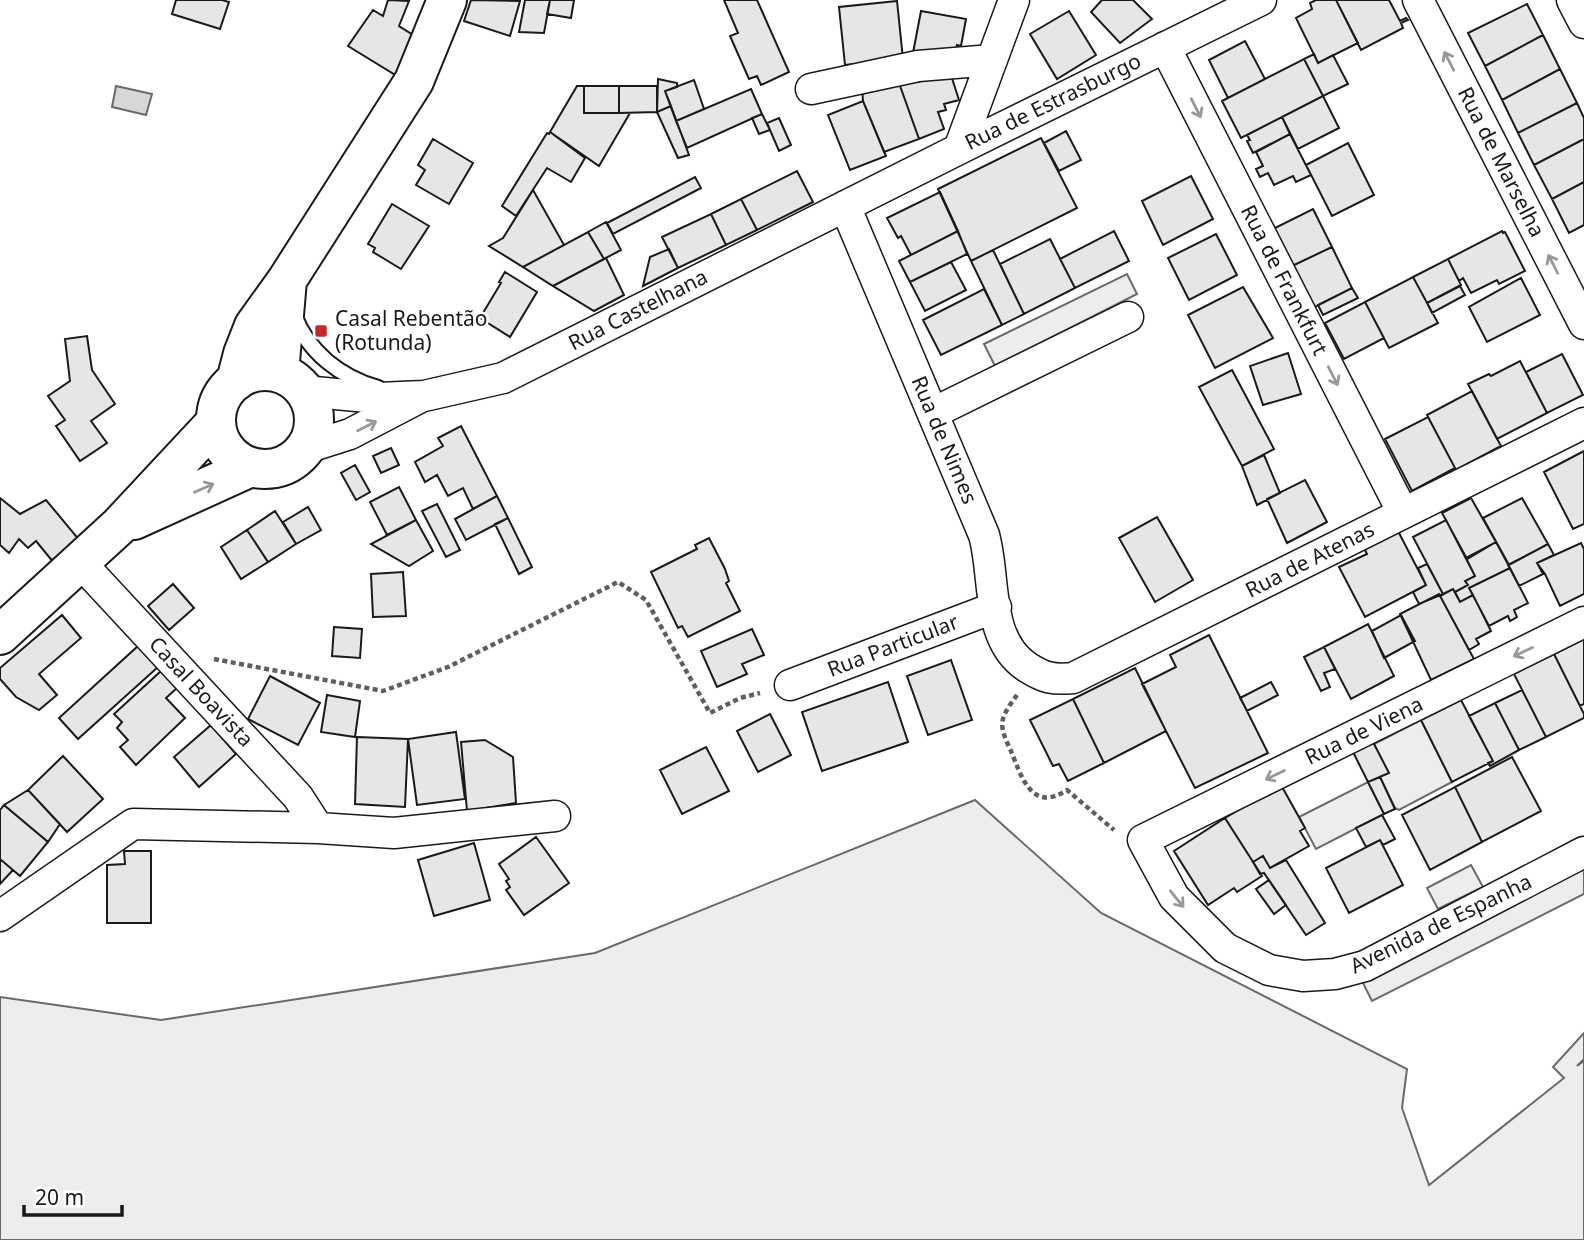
<svg xmlns="http://www.w3.org/2000/svg" width="1584" height="1240" viewBox="0 0 1584 1240" font-family="'Noto Sans',sans-serif">
<rect width="100%" height="100%" fill="#fff"/>
<!-- built -->
<path fill="#ededed" stroke="#6a6a6a" stroke-width="2" d="M1127,274L1137,294L995,366L984,344Z
M1421,720L1452,782L1399,810L1395,808L1380,777L1374,744Z
M1368,782L1384,814L1316,849L1299,817Z
M975,800L1101,913L1407,1069L1402,1108L1429,1185L1564,1078L1553,1067L1584,1033V1059L1577,1066L1584,1061V1240H0V997L161,1020L595,953Z
M1471,865L1483,887L1438,909L1427,888Z
M1584,869V894L1372,1001L1362,981Z"/>
<!-- water -->
<path fill="#d7d7d7" stroke="#6a6a6a" stroke-width="2" d="M116,86L152,94L146,115L112,107Z"/>
<!-- building -->
<path fill="#e6e6e6" stroke="#1a1a1a" stroke-width="2" d="M176,0H222L229,2L220,29L172,14Z
M388,0L409,1L399,26L413,35L397,76L348,46L373,10L383,16Z
M471,0L520,1L510,36L464,21Z
M525,0H550L544,33L519,32Z
M550,0H574L571,18L547,14Z
M724,0H757L789,72L761,85L757,76L749,79L730,36L738,33Z
M1102,0H1133L1152,19L1120,43L1091,12Z
M1316,0H1336L1358,43L1318,63L1296,18L1312,9L1310,3Z
M1336,0H1389L1400,21L1406,18L1408,20L1401,23L1403,28L1361,50Z
M897,1L903,59L845,65L839,7Z
M1527,4L1543,35L1485,66L1468,33Z
M921,11L966,19L961,46L957,45L954,61L913,53Z
M1069,11L1096,55L1057,79L1030,34Z
M1543,35L1560,69L1502,100L1485,66Z
M1245,41L1265,79L1228,98L1209,60Z
M1314,54L1318,63L1333,55L1348,84L1323,96L1304,59Z
M1304,59L1323,96L1241,138L1222,101Z
M1560,69L1577,103L1518,133L1502,100Z
M950,72L959,100L944,104L946,110L938,112L944,129L919,139L899,83L916,78L918,82Z
M658,79L677,83V87L665,91L671,106L657,112Z
M694,80L704,109L676,121L665,91Z
M899,83L919,139L884,152L863,101L862,87Z
M577,86H584V113H630L599,166L550,132Z
M584,86H619V113H584Z
M619,86H657V112L619,113Z
M751,89L762,114L687,148L676,121Z
M1323,96L1339,128L1298,149L1282,117Z
M863,101L886,156L850,170L828,115Z
M1577,103L1584,118V139L1534,165L1518,133Z
M671,106L689,155L678,158L657,112Z
M762,114L770,130L759,134L752,118Z
M1282,117L1290,134L1253,153L1247,141L1250,140L1247,135Z
M779,118L791,145L779,151L767,123Z
M1066,131L1081,160L1059,171L1044,143Z
M550,132L585,158L571,182L547,168L516,216L502,206L547,133L549,134Z
M1290,134L1311,175L1296,182L1293,176L1274,185L1268,173L1260,177L1256,169L1263,166L1256,152Z
M1041,138L1077,208L971,261L938,189Z
M433,139L473,163L449,204L416,185L425,170L418,165Z
M1584,139V182L1552,199L1534,165Z
M1348,143L1374,195L1332,216L1306,165Z
M797,171L813,202L757,230L741,199Z
M1191,176L1213,219L1163,245L1142,201Z
M695,177L701,188L613,234L607,223Z
M1584,182V225L1569,233L1552,199Z
M533,190L564,245L523,267L489,246L503,238Z
M940,192L958,231L911,255L901,236L898,238L887,218Z
M741,199L757,230L726,245L711,214Z
M392,204L429,226L401,269L373,252L375,248L368,244Z
M1313,209L1332,247L1292,266L1273,229Z
M711,214L726,245L678,268L662,237Z
M606,222L621,250L604,259L588,232Z
M958,231L967,254L910,282L899,261Z
M1114,231L1129,261L1075,288L1060,259Z
M1502,231L1503,233L1505,232L1525,271L1499,284L1497,280L1471,293L1463,278L1459,281L1448,259Z
M588,232L604,259L553,286L523,267Z
M1216,234L1237,275L1189,300L1168,258Z
M1050,239L1075,288L1024,314L1000,264Z
M1332,247L1352,288L1313,308L1292,266Z
M669,249L678,268L643,286L650,257Z
M993,250L1024,314L1002,325L971,261Z
M606,258L624,295L594,311L553,286Z
M1448,259L1461,285L1427,303L1413,277Z
M951,262L966,290L925,311L910,282Z
M505,272L537,292L510,337L480,318L501,283L499,282Z
M1413,277L1438,323L1389,348L1365,302Z
M1521,278L1540,315L1487,342L1469,307Z
M1460,286L1465,295L1432,313L1427,303Z
M1243,287L1273,338L1215,368L1188,315Z
M1352,288L1358,298L1323,315L1318,305Z
M984,289L1002,325L941,355L923,320Z
M1365,302L1384,338L1344,359L1325,323Z
M87,336L92,370L115,404L91,421L107,443L80,461L56,426L65,420L48,396L70,381L65,339Z
M1288,353L1301,394L1263,405L1250,366Z
M1562,354L1583,395L1547,413L1526,372Z
M1520,361L1547,413L1497,439L1468,384L1489,374L1491,376Z
M1232,370L1274,449L1242,466L1199,387Z
M1472,391L1501,446L1456,470L1427,415Z
M1428,417L1455,468L1412,491L1385,439Z
M461,426L497,496L473,509L463,488L448,496L437,475L425,482L415,462L443,446L438,438Z
M391,448L399,465L381,473L373,456Z
M1584,451V524L1573,529L1544,472Z
M1264,455L1280,493L1257,505L1242,466Z
M355,465L370,492L356,500L341,473Z
M1305,480L1327,522L1287,543L1267,499Z
M399,487L416,520L387,535L370,502Z
M497,496L508,518L466,540L455,519Z
M0,498L20,514L46,500L81,542L54,563L36,541L28,548L19,539L9,553L0,545Z
M1471,498L1496,542L1467,559L1442,513Z
M1522,498L1548,544L1509,565L1483,518Z
M437,504L460,550L446,557L422,511Z
M308,507L321,530L296,544L283,522Z
M275,511L296,544L268,562L247,530Z
M1157,517L1193,580L1155,602L1119,538Z
M508,518L532,567L519,574L495,524Z
M416,520L433,551L409,566L371,544Z
M1446,520L1475,576L1465,581L1468,585L1455,592L1453,589L1443,594L1413,537Z
M247,530L268,562L241,579L221,547Z
M1398,531L1426,585L1365,617L1339,567L1367,554L1364,548Z
M709,538L725,569L729,581L726,583L740,611L688,637L682,626L678,628L651,572L697,549L695,545Z
M1496,542L1510,568L1469,588L1473,595L1460,602L1455,592L1468,585L1465,581L1475,576L1466,558Z
M1581,543L1584,549V594L1560,606L1545,574L1537,563Z
M1548,544L1554,555L1537,563L1543,574L1519,586L1508,565Z
M1427,564L1443,594L1419,604L1413,592L1426,585L1418,568Z
M1510,568L1528,603L1514,610L1517,617L1510,621L1508,616L1489,626L1469,588Z
M403,572L406,616L373,617L371,574Z
M173,584L194,608L169,630L148,606Z
M1453,589L1460,602L1473,595L1491,631L1476,639L1479,644L1469,650L1440,596Z
M1439,594L1474,659L1431,680L1400,614Z
M62,615L81,638L39,674L57,695L39,710L16,697L0,679V668Z
M1401,615L1415,641L1384,658L1372,631Z
M1368,624L1394,676L1351,699L1324,647Z
M334,627L362,629L360,658L332,656Z
M752,629L764,655L742,664L747,674L717,687L701,651Z
M1209,635L1268,753L1195,788L1142,684L1176,667L1170,655Z
M1584,639V704L1580,706L1554,654Z
M138,646L158,667L78,739L59,718Z
M1324,647L1335,669L1324,673L1330,687L1321,691L1304,657Z
M1554,654L1584,714V718L1546,737L1514,674Z
M951,660L972,720L928,735L907,676Z
M1135,668L1166,731L1104,763L1073,699Z
M161,671L177,688L166,698L185,718L136,765L120,747L128,740L117,728L122,722L114,714Z
M270,676L320,703L298,745L248,719Z
M888,682L908,742L822,771L802,712Z
M1271,682L1278,695L1247,711L1240,698Z
M1522,690L1546,737L1519,750L1495,703Z
M327,695L360,701L355,737L321,732Z
M1073,699L1104,763L1068,781L1059,764L1053,766L1030,720Z
M1461,700L1493,761L1452,782L1421,720Z
M1495,703L1519,750L1490,766L1488,763L1493,761L1469,716Z
M770,714L791,755L758,772L737,731Z
M211,725L236,754L199,787L174,757Z
M456,732L465,799L417,805L408,739Z
M357,737L408,739L405,807L355,804Z
M485,740L513,757L516,803L467,811L461,742Z
M1373,742L1389,773L1368,782L1353,752Z
M706,747L729,791L682,814L660,770Z
M63,756L103,799L67,832L28,790Z
M1512,757L1541,811L1482,842L1455,787Z
M1380,777L1395,809L1384,814L1368,782Z
M1281,785L1305,828L1300,831L1309,846L1270,868L1263,856L1253,862L1225,818Z
M1455,787L1482,842L1430,870L1402,815Z
M28,790L60,824L48,842L4,805Z
M4,805L48,842L20,876L0,859V810Z
M1382,815L1395,839L1383,845L1380,840L1366,847L1356,828Z
M1225,818L1262,876L1237,892L1234,888L1208,905L1174,851Z
M536,837L569,883L524,915L506,890L510,887L506,881L509,879L499,864Z
M1380,840L1403,885L1349,913L1326,868Z
M474,843L490,900L434,916L418,860Z
M124,851H151V923H107V865L125,864Z
M1263,856L1270,868L1286,860L1325,923L1306,935L1264,873L1260,874L1253,862Z
M0,859L13,870L0,884Z
M1269,880L1286,905L1274,914L1256,889Z"/>
<g fill="none" stroke-linecap="round" stroke-linejoin="round">
<defs>
<path id="lane" d="M294,315C308,352 340,377 378,388"/>
<path id="street" d="M1418,0L1584,324
M1572,0L1584,23
M1165,47L1403,513
M811,89L918,66L992,60
M959,149L1014,0
M845,206L984,535C996,577 985,639 1027,667C1044,678 1053,680 1073,678L1584,423
M304,391L378,398L424,396L503,378L959,149L1261,0
M933,413L1128,317
M306,448L350,434L417,399
M79,561L298,797L318,828
M1584,622L1143,840L1174,897L1225,948L1269,970L1303,976L1335,974L1365,966L1584,852
M790,685L996,607
M0,916L133,824L318,828L394,833L555,816"/>
<path id="secondary" d="M216 420a49 49 0 1 1 98 0a49 49 0 1 1-98 0Z
M279,373L287,280
M236,381L243,354L254,326L287,280L414,81L447,0
M134,520L251,467
M0,635L119,526L216,422"/>
</defs>
<!-- lane casing -->
<use href="#lane" stroke="#1a1a1a" stroke-width="18"/>
<!-- street casing -->
<use href="#street" stroke="#1a1a1a" stroke-width="33"/>
<!-- secondary casing -->
<use href="#secondary" stroke="#1a1a1a" stroke-width="42"/>
<!-- path -->
<path stroke="#5f5f5f" stroke-width="4.5" stroke-dasharray="5 3.5" stroke-linecap="butt" d="M214,659L383,691L448,667L618,582L646,600L710,713L740,698L760,693
M1017,695C1012,702 1005,711 1003,719C1000,730 1007,742 1011,751C1022,778 1032,813 1067,790L1114,830"/>
<!-- lane -->
<use href="#lane" stroke="#fff" stroke-width="14"/>
<!-- street -->
<use href="#street" stroke="#fff" stroke-width="30"/>
<!-- secondary -->
<use href="#secondary" stroke="#fff" stroke-width="38"/>
</g>
<!-- one-way arrows -->
<defs><path id="oneway-shaft" d="M-6 0H5M1.5-3L5.5 0L1.5 3" fill="none" stroke-width="1.6" stroke-linecap="round" stroke-linejoin="round" transform="scale(1.75)"/></defs>
<g stroke="#989898">
<use href="#oneway-shaft" transform="translate(1449 61) rotate(-117)"/>
<use href="#oneway-shaft" transform="translate(1196 108) rotate(63)"/>
<use href="#oneway-shaft" transform="translate(1553 264) rotate(-117)"/>
<use href="#oneway-shaft" transform="translate(1333 376) rotate(63)"/>
<use href="#oneway-shaft" transform="translate(367 426) rotate(-27)"/>
<use href="#oneway-shaft" transform="translate(204 488) rotate(-24)"/>
<use href="#oneway-shaft" transform="translate(1523 652) rotate(154)"/>
<use href="#oneway-shaft" transform="translate(1275 775) rotate(154)"/>
<use href="#oneway-shaft" transform="translate(1177 899) rotate(51)"/>
</g>
<!-- markers -->
<rect fill="#c62828" stroke="#fff" stroke-width="2.5" x="314" y="324" width="14" height="14" rx="3.5"/>
<g text-anchor="middle" stroke-width="5" stroke-linejoin="round" paint-order="stroke">
<!-- street labels -->
<g font-size="21" fill="#1a1a1a" stroke="#fff">
<text transform="translate(1053 102) rotate(-26)" y="7">Rua de Estrasburgo</text>
<text transform="translate(1501 162) rotate(63)" y="7">Rua de Marselha</text>
<text transform="translate(1284 280) rotate(63)" y="7">Rua de Frankfurt</text>
<text transform="translate(638 310) rotate(-27)" y="7">Rua Castelhana</text>
<text transform="translate(944 440) rotate(67)" y="7">Rua de Nimes</text>
<text transform="translate(1310 560) rotate(-27)" y="7">Rua de Atenas</text>
<text transform="translate(893 646) rotate(-21)" y="7">Rua Particular</text>
<text transform="translate(201 692) rotate(47)" y="7">Casal Boavista</text>
<text transform="translate(1364 731) rotate(-26)" y="7">Rua de Viena</text>
<text transform="translate(1441 924) rotate(-26)" y="7">Avenida de Espanha</text>
</g>
<!-- poi labels -->
<g font-size="21" fill="#1a1a1a" stroke="#fff" text-anchor="start">
<text x="335" y="326">Casal Rebentão<tspan x="335" dy="24">(Rotunda)</tspan></text>
</g>
</g>
<!-- scale -->
<path d="M24 1205v10h98v-10" fill="none" stroke="#1a1a1a" stroke-width="3.5"/>
<text x="35" y="1205" font-size="21" fill="#1a1a1a" stroke="#ffffff" stroke-width="5" paint-order="stroke">20 m</text>
</svg>
